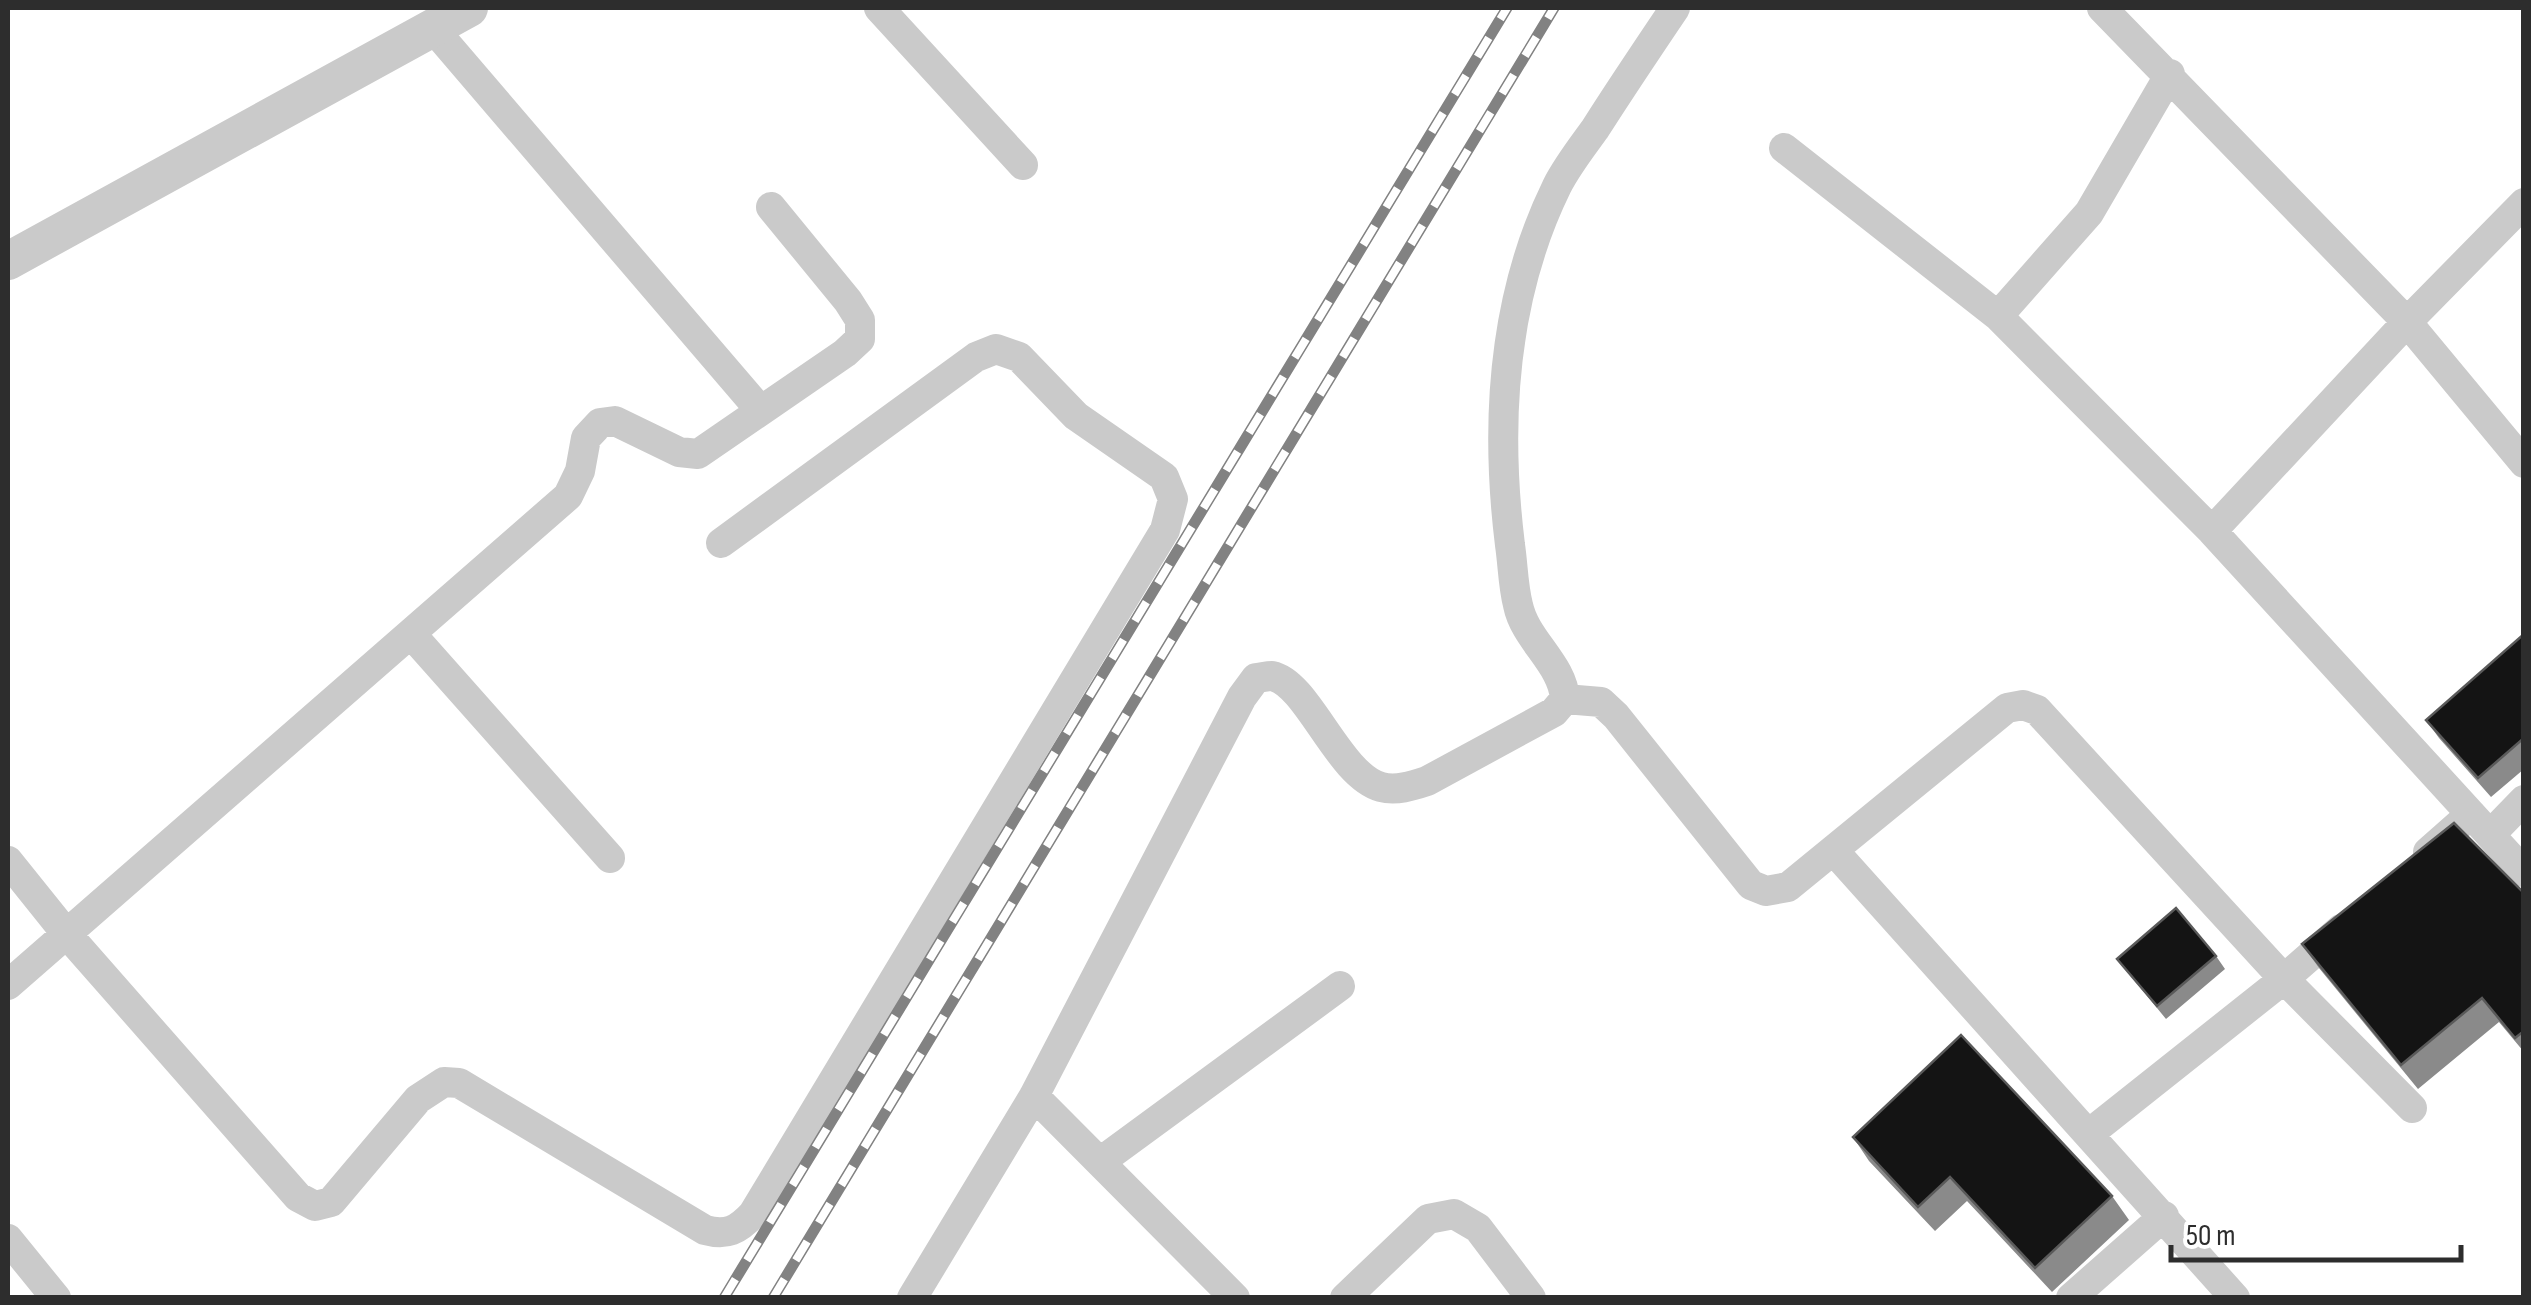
<svg xmlns="http://www.w3.org/2000/svg" width="2531" height="1305" viewBox="0 0 2531 1305" font-family="'Sofia Sans Condensed',sans-serif">
<rect width="100%" height="100%" fill="#fff"/>
<g fill="none" stroke-linecap="round" stroke-linejoin="round">
<!-- minor -->
<path stroke="#cacaca" stroke-width="30" d="M879,8L1023,165
M2102,8L2407,322L2524,203
M432,27L760,410
M2170,74L2089,213L1998,316L2212,531L2407,322L2524,463
M1784,148L1998,316
M2212,531L2524,872
M412,635L610,858
M1565,699L1601,702L1616,716L1751,885L1766,891L1788,887L2007,708L2023,705L2037,710L2284,979L2412,1108
M2490,835L2524,800
M1834,851L2235,1298
M2428,852L2471,814
M8,861L65,932L298,1197L315,1206L331,1202L418,1099L444,1082L459,1083L705,1230C727,1236 738,1230 753,1214L1165,530L1173,499L1164,477L1076,416L1019,357L996,349L976,357L721,543
M8,985L568,496L580,471L586,438L600,423L615,421L679,452L698,454L845,353L860,339V320L848,301L771,207
M1034,1096L1235,1298
M2090,1133L2284,979L2341,929
M1100,1162L1340,986
M8,1239L56,1298
M912,1298L1034,1096L1242,697L1256,678C1261,678 1266,676 1272,676C1308,683 1338,775 1381,787C1396,791 1412,786 1427,781L1554,712L1565,699C1563,664 1525,640 1518,605C1513,586 1513,565 1510,545C1495,423 1502,298 1557,186C1567,166 1582,147 1595,129C1621,88 1648,48 1675,8
M1345,1298L1428,1219L1454,1214L1478,1228L1531,1298
M2071,1298L2164,1216"/>
<!-- tertiary -->
<path stroke="#cacaca" stroke-width="38" d="M8,261L469,8"/>
<defs>
<path id="rail" d="M724,1298L1507,8
M773,1298L1554,8"/>
</defs>
<!-- rail casing -->
<use href="#rail" stroke="#828282" stroke-width="11"/>
<!-- rail -->
<use href="#rail" stroke="#fff" stroke-width="8" stroke-dasharray="22" stroke-linecap="butt"/>
</g>
<!-- wall -->
<path fill="#8a8a8a" d="M2524,634V769L2491,797L2439,738L2426,720Z
M2524,893V1052L2499,1022L2418,1089L2319,968L2302,944Z
M2216,956L2225,969L2166,1019L2117,959Z
M1853,1137L2112,1196L2129,1220L2052,1292L1967,1201L1935,1231L1869,1161Z"/>
<!-- building -->
<path fill="#141414" stroke="#5a5a5a" stroke-width="2.5" d="M2524,634V738L2478,778L2426,720Z
M2454,823L2524,893V1031L2515,1038L2482,998L2401,1065L2302,944Z
M2176,908L2216,956L2157,1006L2117,959Z
M1961,1035L2112,1196L2035,1268L1950,1177L1918,1207L1853,1137Z"/>
<!-- border -->
<rect width="2531" height="1305" fill="none" stroke="#2d2d2d" stroke-width="20"/>
<!-- scale -->
<path d="M2171 1245v15h290v-15" fill="none" stroke="#2d2d2d" stroke-width="5"/>
<text x="2186" y="1245" font-size="30" fill="#2d2d2d" stroke="#ffffff" stroke-width="8" paint-order="stroke">50 m</text>
</svg>
